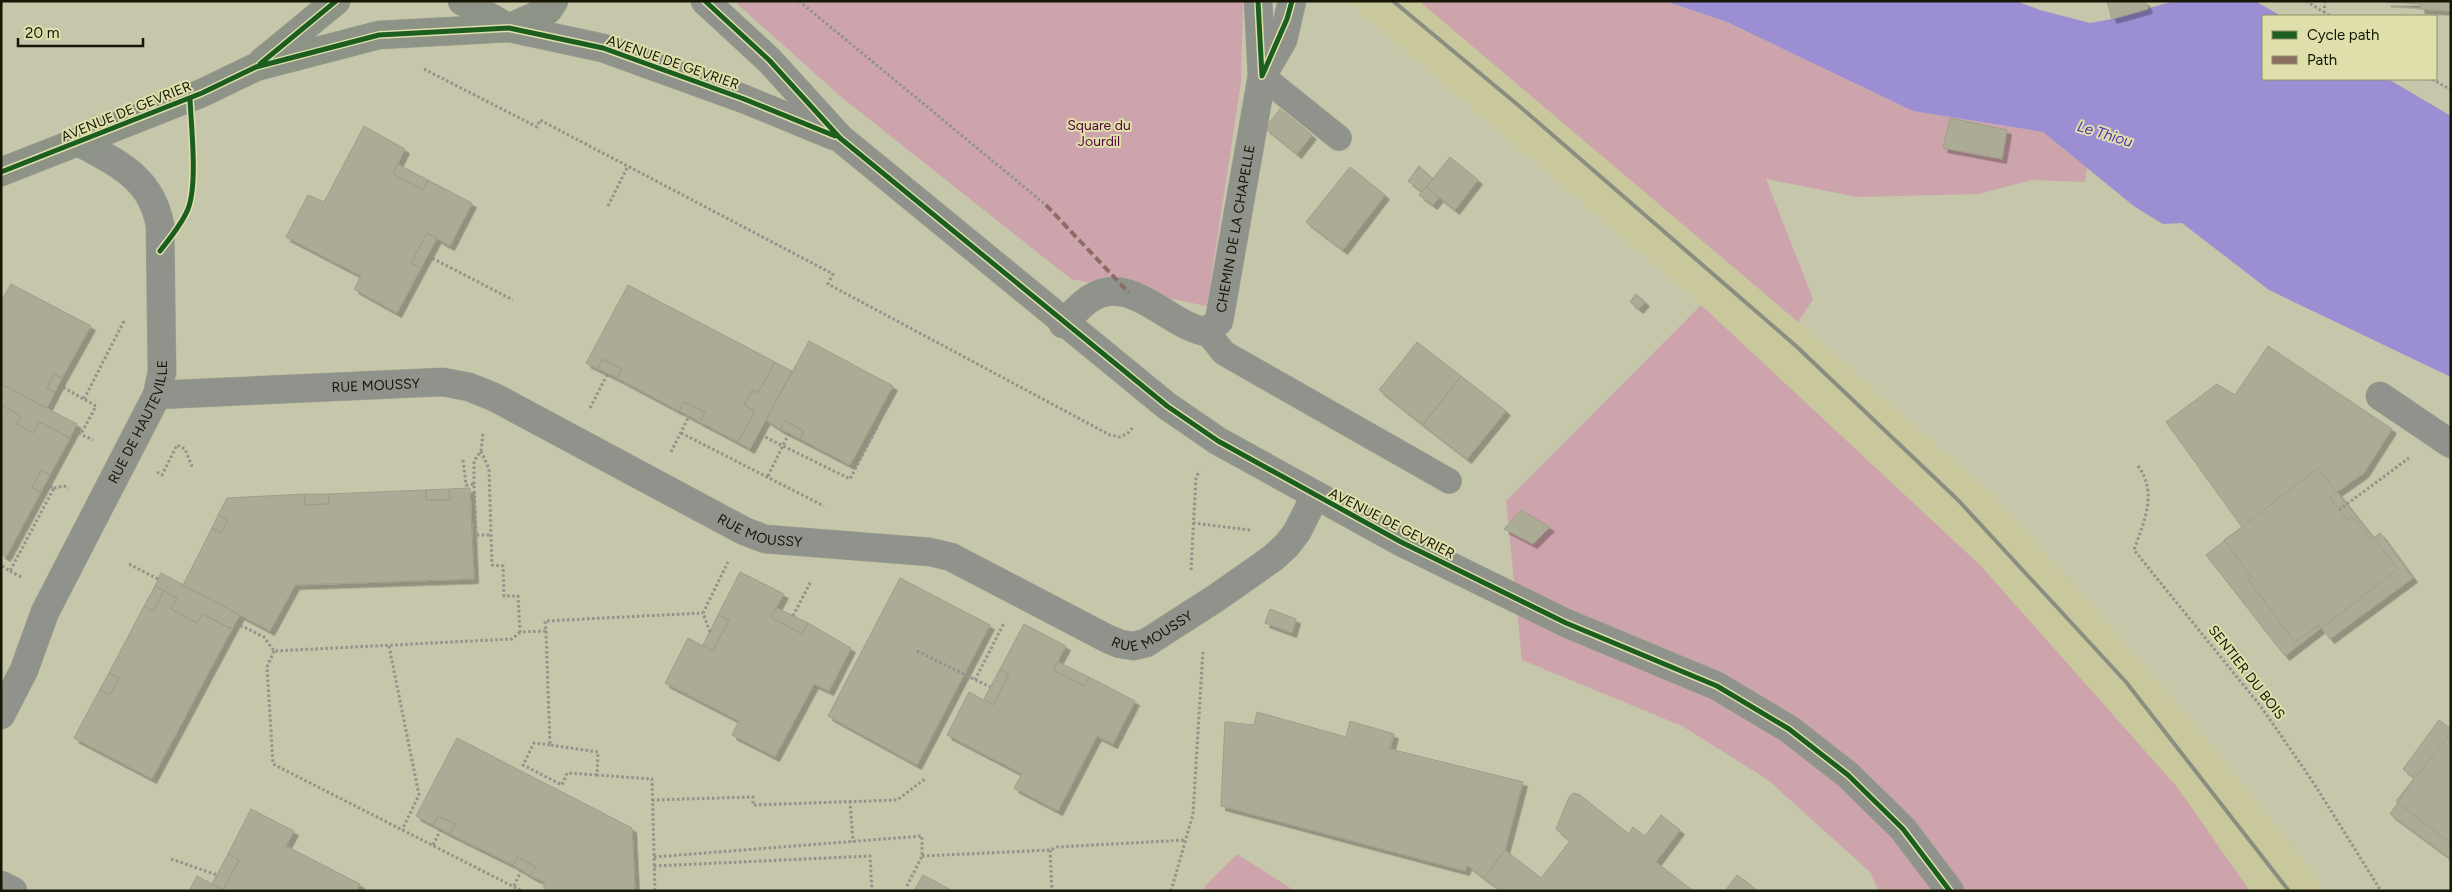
<svg xmlns="http://www.w3.org/2000/svg" width="2452" height="892" viewBox="0 0 2452 892" font-family="Figtree,sans-serif">
<defs>
<filter id="shadow"><feDropShadow dx="4.5" dy="4.5" stdDeviation="0" flood-color="#0004"/></filter>
</defs>
<rect width="100%" height="100%" fill="#c6c6ab"/>
<!-- built -->
<path fill="#c8c89c" d="M1347,1H1419L1798,322L1995,497L2101,615L2198,728L2304,860L2324,891H2250L2177,787L1979,565L1701,305Z"/>
<!-- green -->
<path fill="#cda4ac" d="M734,1H1243L1241,82L1207,306L1071,279L840,96Z
M1419,1H1665L1727,22L1913,111L2043,132L2087,168L2085,182L2032,180L1978,194L1857,197L1766,179L1813,299L1798,322Z
M1701,305L1980,565L2177,787L2250,891H1879L1870,872L1768,780L1682,726L1522,660L1506,501Z
M1237,854L1295,891H1203L1206,885Z"/>
<!-- water -->
<path fill="#9b8ed2" d="M1665,1H2015L2040,10L2090,23L2112,19L2174,1H2255L2281,16H2263V79H2388L2451,116V377L2269,290L2182,223L2163,224L2135,207L2043,132L1913,111L1727,22Z"/>
<!-- building -->
<path fill="#acac96" stroke="#9e9e89" filter="url(#shadow)" d="M2107,1H2145L2148,9L2112,19Z
M2451,1V11L2420,9L2421,4L2386,2Z
M1280,109L1312,135L1297,154L1265,128Z
M1950,118L2007,130L2002,159L1943,148Z
M364,126L405,149L393,174L423,190L428,180L472,203L450,246L427,233L411,263L421,268L397,313L354,289L361,276L286,237L308,195L324,202Z
M1450,157L1478,180L1455,210L1426,187Z
M397,164L428,180L423,190L393,174Z
M1419,166L1433,179L1422,192L1408,181Z
M1350,167L1385,195L1343,250L1306,222Z
M1426,187L1439,197L1433,205L1419,195Z
M427,233L437,238L421,268L411,263Z
M11,284L91,326L62,378L54,374L47,388L55,392L47,408L1,384V302Z
M628,285L775,362L758,393L752,390L744,405L755,411L738,442L700,422L705,412L684,402L679,411L617,378L622,369L602,359L598,369L586,363Z
M1636,294L1645,302L1639,309L1630,302Z
M809,341L893,386L850,465L800,439L804,431L785,421L780,429L766,420Z
M1417,342L1461,376L1423,425L1379,390Z
M2268,346L2392,429L2364,473L2330,497L2347,520L2352,516L2371,540L2380,533L2413,578L2330,639L2319,625L2295,642L2248,579L2251,577L2224,540L2242,527L2166,422L2217,384L2235,395Z
M602,359L622,369L617,378L598,369Z
M775,362L792,371L750,449L738,442L755,411L744,405L752,390L758,393Z
M54,374L62,378L55,392L47,388Z
M1461,376L1506,411L1467,459L1423,425Z
M1,384L77,424L70,438L39,422L33,433L17,424L21,416L1,405Z
M684,402L705,412L700,422L680,411Z
M1,405L21,416L17,424L33,433L39,422L70,438L50,475L41,470L32,488L41,492L6,557L1,554Z
M785,421L804,431L800,439L780,429Z
M2318,468L2398,569L2285,656L2206,555Z
M41,470L50,475L41,492L32,488Z
M470,488L474,579L295,585L270,631L183,585L212,528L221,533L228,520L218,515L227,498L305,494V505L329,504L328,494L426,490V500H450L449,489Z
M449,489L450,500H426V490Z
M305,494H328L329,504L305,505Z
M1521,510L1550,527L1533,544L1504,529Z
M218,515L228,520L221,533L212,528Z
M740,572L784,594L771,617L802,634L808,623L851,648L829,691L814,684L775,757L732,735L739,721L665,683L688,638L713,651L729,620L718,615Z
M161,573L240,615L232,629L202,614L197,623L171,609L177,598L155,586Z
M900,578L990,625L917,765L828,716Z
M155,586L164,591L153,611L144,606Z
M164,591L177,598L171,609L197,623L202,614L232,629L152,779L74,738L100,689L110,695L119,678L109,673L144,606L153,611Z
M777,608L808,623L802,634L771,617Z
M1270,609L1296,619L1292,633L1265,623Z
M718,615L729,620L713,651L703,645Z
M1024,624L1066,646L1053,670L1084,686L1089,677L1135,701L1113,744L1097,736L1058,811L1014,788L1022,774L947,735L969,692L993,705L1009,674L1000,669Z
M1058,662L1089,677L1084,686L1053,670Z
M1000,669L1009,674L993,705L984,699Z
M109,673L119,678L110,695L100,689Z
M1257,712L1346,737L1350,721L1394,734L1390,749L1523,782L1505,850L1484,878L1467,865L1465,871L1221,806L1225,722L1254,725Z
M2439,720L2451,729V859L2390,814L2415,778L2403,769Z
M2451,733V844L2396,801Z
M457,738L632,828L635,891H544V882L531,876L536,867L517,857L513,865L450,834L455,824L438,816L433,825L416,816Z
M1574,793L1580,795L1629,834L1633,827L1645,836L1661,815L1680,830L1656,862L1693,891H1502L1484,878L1505,850L1541,878L1570,841L1556,829L1569,797Z
M251,809L294,831L286,846L360,884L357,891H189L197,876L223,890L239,860L228,854Z
M438,816L455,824L450,834L433,825Z
M228,854L239,860L223,890L212,884Z
M517,857L536,867L531,876L513,865Z
M923,875L953,891H914Z
M1737,875L1747,882L1757,891H1725Z"/>
<g fill="none" stroke-linecap="round" stroke-linejoin="round">
<defs>
<path id="lane" d="M1262,76L1339,138
M1207,332L1224,353L1449,481"/>
<g id="street">
<path d="M705,1L769,60L840,138L1167,406L1218,441L1401,542L1566,623L1717,686L1789,729L1848,775L1903,829L1950,891"/>
<path d="M509,28L603,48L744,99L834,136"/>
<path d="M1262,76L1283,40L1292,1"/>
<path id="s1" d="M1063,324C1072,315 1081,304 1091,298C1132,273 1168,326 1207,332L1219,321L1262,76L1258,1"/>
<path id="s2" d="M157,395L443,382L469,387L494,397L744,531L765,539L930,552L951,557L1108,639L1120,644L1133,646L1146,643L1216,598L1273,558L1287,545L1297,532L1315,496"/>
<path d="M2380,396L2451,444"/>
<path id="s3" d="M1,715L24,670L45,612L157,395L162,372L160,225C151,177 118,164 79,142"/>
<path d="M1,885L13,891"/>
</g>
<path id="secondary" d="M462,1L509,28
M263,61L336,1
M1,172L202,93L256,67L379,35L509,28L548,10L554,1"/>
</defs>
<!-- lane casing -->
<use href="#lane" stroke="#a4a48f" stroke-width="26"/>
<!-- street casing -->
<use href="#street" stroke="#a4a48f" stroke-width="29"/>
<!-- secondary casing -->
<use href="#secondary" stroke="#a4a48f" stroke-width="29"/>
<!-- path -->
<path stroke="#90938a" stroke-width="3" stroke-dasharray="2.5 2.5" stroke-linecap="butt" d="M799,1L1046,205
M2306,1L2330,16
M1,6L2,1
M2324,13L2325,1
M424,69L537,127L540,120L833,274L828,284L1110,435L1120,437L1128,433L1134,426
M2432,79L2451,90
M608,206L628,166
M428,256L513,300
M59,385L96,406L81,434
M84,399L124,321
M590,408L608,373
M74,431L93,440
M681,433L824,506
M761,435L850,479L877,427
M481,451L489,469L492,565L503,566L504,596H518L520,632L546,631L545,621L703,613
M671,452L689,416
M463,460L466,485L474,484L476,535H490
M2138,466C2158,493 2144,521 2134,550L2262,708L2313,782L2381,891
M157,472L162,475L177,445L185,449L193,469
M768,476L789,433
M474,484V461L481,451L483,433
M54,488L64,486L69,488
M2339,510L2409,458
M1193,523L1250,530
M129,564L158,579
M2,566L10,571L54,488L45,484
M1191,570L1196,477L1200,471
M10,571L23,578
M793,616L811,581
M236,623L264,637L274,651L512,639L520,632
M546,631L550,745L598,752L597,775L652,779L655,891
M710,632L703,613L728,562
M389,646L419,795L402,830
M274,651L267,667L273,764L522,891
M917,651L990,687
M975,680L1004,623
M550,745L534,743L523,765L562,785L567,773L597,775
M652,800L753,797V805L897,800L925,779
M850,801L853,842
M433,845L441,829
M1050,850L1052,891
M922,856L1050,850L1057,847L1185,840
M654,857L922,836V856L906,888
M171,859L217,875
M654,866L870,856L872,891
M514,886L521,871
M1171,891L1193,814L1203,650"/>
<!-- lane -->
<use href="#lane" stroke="#8f938c" stroke-width="25"/>
<!-- street -->
<use href="#street" stroke="#8f938c" stroke-width="28"/>
<!-- secondary -->
<use href="#secondary" stroke="#8e9388" stroke-width="28"/>
<!-- rail -->
<path stroke="#8a8e80" stroke-width="4" d="M1393,1L1518,105L1796,346L1958,500L2126,682L2289,891"/>
<!-- quiet -->
<path stroke="#8d6e63" stroke-width="4" stroke-dasharray="8 4" stroke-linecap="butt" d="M1046,205L1129,293"/>
<defs>
<path id="cycleway" d="M705,1L769,60L840,138L1167,406L1218,441L1401,542L1566,623L1717,686L1789,729L1848,775L1903,829L1950,891
M1258,1L1262,76L1287,19L1292,1
M260,64L336,1
M1,172L202,93L256,67L379,35L509,28L603,48L744,99L835,136
M160,251C170,238 182,224 188,209C198,183 191,127 190,98"/>
</defs>
<!-- cycleway casing -->
<use href="#cycleway" stroke="#dedfab" stroke-width="8"/>
<!-- cycleway -->
<use href="#cycleway" stroke="#1b5e20" stroke-width="5"/>
</g>
<g text-anchor="middle" stroke-width="4" stroke-linejoin="round" paint-order="stroke">
<!-- street labels -->
<g font-size="14" fill="#161604" stroke="#dedfab">
<text transform="translate(673 62) rotate(19)" y="5">AVENUE DE GEVRIER</text>
<text transform="translate(126 111) rotate(-22)" y="5">AVENUE DE GEVRIER</text>
<text dy="5" stroke="none"><textPath href="#s1" startOffset="275">CHEMIN DE LA CHAPELLE</textPath></text>
<text dy="5" stroke="none"><textPath href="#s2" startOffset="219">RUE MOUSSY</textPath></text>
<text dy="5" stroke="none"><textPath href="#s3" startOffset="325">RUE DE HAUTEVILLE</textPath></text>
<text transform="translate(1392 523) rotate(27)" y="5">AVENUE DE GEVRIER</text>
<text dy="5" stroke="none"><textPath href="#s2" startOffset="639">RUE MOUSSY</textPath></text>
<text dy="5" stroke="none"><textPath href="#s2" startOffset="1059">RUE MOUSSY</textPath></text>
<text transform="translate(2247 672) rotate(52)" y="5">SENTIER DU BOIS</text>
</g>
<!-- park labels -->
<g font-size="14" fill="#520836" stroke="#dedfab">
<text x="1099" y="130">Square du<tspan x="1099" dy="16">Jourdil</tspan></text>
</g>
<!-- water labels -->
<g font-size="15" font-style="italic" fill="#5632b2" stroke="#dedfab">
<text transform="translate(2105 134) rotate(17)" y="5">Le Thiou</text>
</g>
</g>
<!-- border -->
<rect width="2452" height="892" fill="none" stroke="#161604" stroke-width="5"/>
<!-- legend -->
<rect x="2262" y="15" width="175" height="65" fill="#dedfab" stroke="#8e8f68"/>
<rect x="2272" y="31" width="25" height="8" fill="#1b5e20" stroke="#8e8f68"/>
<text x="2307" y="40" font-size="15" fill="#161604">Cycle path</text>
<rect x="2272" y="56" width="25" height="8" fill="#8d6e63" stroke="#8e8f68"/>
<text x="2307" y="65" font-size="15" fill="#161604">Path</text>
<!-- scale -->
<path d="M18 38v8h125v-8" fill="none" stroke="#161604" stroke-width="2.5"/>
<text x="25" y="38" font-size="15" fill="#161604" stroke="#dedfab" stroke-width="4" paint-order="stroke">20 m</text>
</svg>
